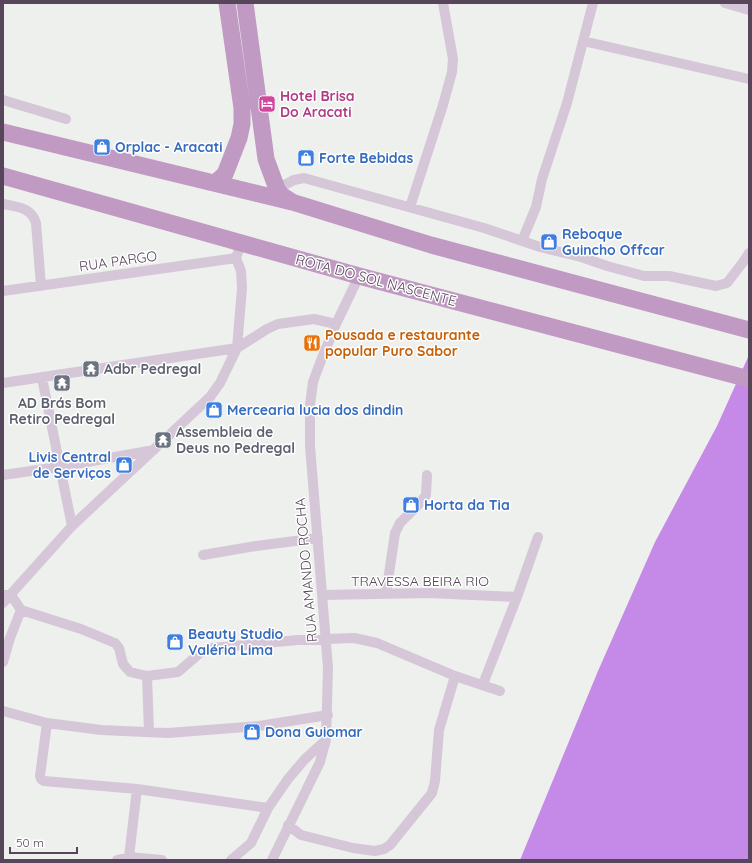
<svg xmlns="http://www.w3.org/2000/svg" width="752" height="863" viewBox="0 0 752 863" font-family="Quicksand,sans-serif">
<rect width="100%" height="100%" fill="#eef0ed"/>
<!-- water -->
<path fill="#c58ae8" d="M749,355V860H520L598,671L655,542L717,426Z"/>
<g fill="none" stroke-linecap="round" stroke-linejoin="round">
<!-- minor -->
<path stroke="#d5c7d7" stroke-width="10" d="M725,3L749,10
M583,41L749,79
M3,100L66,119
M277,189L294,180L304,178L484,228L540,247L581,257L607,266L644,276H669L716,286L727,283L744,261L749,253
M3,204C17,207 31,207 36,223L41,286
M410,207L443,105L452,72L453,59L443,3
M522,241L536,207L542,179L567,103L593,3
M3,291L236,258
M42,378L72,526
M3,383L237,348L242,288L241,271L236,258L241,243
M3,475L59,467L154,450
M203,555L256,546L318,538
M386,594L395,533L400,523L419,504L426,495L427,475
M3,595H11L21,610L81,629L115,643L119,648L123,664L130,672L147,676L178,672L200,653L212,648L298,640L354,638L377,643L455,676L500,691
M322,595L429,593L517,597
M3,603L72,526L210,397L220,383L237,348L267,329L278,324L314,319L336,324
M3,662L10,638L21,610
M147,676L149,732
M483,684L517,597L538,537
M3,711L47,723L101,730L168,733L259,726L328,715
M47,723L40,776L41,779L44,781L137,789L268,808
M288,825L301,835L353,848L375,851L384,849L390,845L432,793L435,781L439,730L455,676
M129,857L137,789
M117,860L129,857L162,860
M231,860L251,843L268,808L288,779L305,759L326,740
M272,860L320,762L326,740L328,668L310,446V405L313,382L320,363L336,324L359,276"/>
<!-- trunk -->
<path stroke="#c09ac3" stroke-width="17" d="M245,3L266,159L277,189L281,195L292,202
M3,132L292,202L431,245L749,330
M3,176L359,276L749,379
M215,183L225,174L239,138L242,124V108L227,3"/>
</g>
<!-- icons -->
<defs>
<symbol id="hotel-square" viewBox="-11 -11 22 22"><rect x="-9" y="-9" width="18" height="18" rx="4" fill="#d1479c" stroke="#fff"/><path d="M-6-4.5h1.5V1H6V5H4.5V3h-9V5H-6ZM-4 0a1.8 1.8 0 1 1 3.6 0ZM.5 0V-2.5h3Q6-2.5 6 0Z" fill="#fff"/></symbol>
<symbol id="shop-square" viewBox="-11 -11 22 22"><rect x="-9" y="-9" width="18" height="18" rx="4" fill="#3f7fe0" stroke="#fff"/><path d="M-5-2.5h2.3a2.7 3.5 0 0 1 5.4 0H5L5.5 6h-11ZM-1.5-2.5h3a1.5 2.3 0 0 0-3 0Z" fill="#fff"/></symbol>
<symbol id="restaurant-square" viewBox="-11 -11 22 22"><rect x="-9" y="-9" width="18" height="18" rx="4" fill="#e8710a" stroke="#fff"/><path d="M-5-6h1v4h1v-4h1v4h1v-4h1v5L-1.5 .5V6h-2V.5L-5-1ZM5-6V6H3V1.5H1.5Q1.5-4 5-6Z" fill="#fff"/></symbol>
<symbol id="temple-square" viewBox="-11 -11 22 22"><rect x="-9" y="-9" width="18" height="18" rx="4" fill="#6b7280" stroke="#fff"/><path d="M0-6L5-2H3V0L6.5 2.5H4V6H1.5V3h-3V6H-4V2.5H-6.5L-3 0V-2H-5Z" fill="#fff"/></symbol>
</defs>
<g fill-rule="evenodd">
<use href="#hotel-square" x="257" y="94" width="20" height="20"/>
<use href="#shop-square" x="92" y="137" width="20" height="20"/>
<use href="#shop-square" x="296" y="148" width="20" height="20"/>
<use href="#shop-square" x="539" y="232" width="20" height="20"/>
<use href="#restaurant-square" x="302" y="333" width="20" height="20"/>
<use href="#temple-square" x="81" y="359" width="20" height="20"/>
<use href="#temple-square" x="52" y="373" width="20" height="20"/>
<use href="#shop-square" x="204" y="400" width="20" height="20"/>
<use href="#temple-square" x="153" y="430" width="20" height="20"/>
<use href="#shop-square" x="114" y="455" width="20" height="20"/>
<use href="#shop-square" x="401" y="495" width="20" height="20"/>
<use href="#shop-square" x="165" y="632" width="20" height="20"/>
<use href="#shop-square" x="242" y="722" width="20" height="20"/>
</g>
<g text-anchor="middle" stroke-width="3" stroke-linejoin="round" paint-order="stroke">
<!-- hotel labels -->
<g font-size="14" font-weight="bold" fill="#b23c85" stroke="#fff" text-anchor="start">
<text x="280" y="101">Hotel Brisa<tspan x="280" dy="16">Do Aracati</tspan></text>
</g>
<!-- shop labels -->
<g font-size="14" font-weight="bold" fill="#366cbe" stroke="#fff" text-anchor="start">
<text x="115" y="152">Orplac - Aracati</text>
<text x="319" y="163">Forte Bebidas</text>
<text x="562" y="239">Reboque<tspan x="562" dy="16">Guincho Offcar</tspan></text>
<text x="227" y="415">Mercearia lucia dos dindin</text>
<text x="111" y="462" text-anchor="end">Livis Central<tspan x="111" dy="16">de Serviços</tspan></text>
<text x="424" y="510">Horta da Tia</text>
<text x="188" y="639">Beauty Studio<tspan x="188" dy="16">Valéria Lima</tspan></text>
<text x="265" y="737">Dona Guiomar</text>
</g>
<!-- street labels -->
<g font-size="14" fill="#574659" stroke="#fff">
<text transform="translate(118 261) rotate(-8)" y="5">RUA PARGO</text>
<text transform="translate(376 280) rotate(15)" y="5">ROTA DO SOL NASCENTE</text>
<text transform="translate(306 570) rotate(-95)" y="5">RUA AMANDO ROCHA</text>
<text x="420" y="586">TRAVESSA BEIRA RIO</text>
</g>
<!-- food labels -->
<g font-size="14" font-weight="bold" fill="#c56008" stroke="#fff" text-anchor="start">
<text x="325" y="340">Pousada e restaurante<tspan x="325" dy="16">popular Puro Sabor</tspan></text>
</g>
<!-- worship labels -->
<g font-size="14" font-weight="bold" fill="#5b616d" stroke="#fff" text-anchor="start">
<text x="104" y="374">Adbr Pedregal</text>
<text x="62" y="408" text-anchor="middle">AD Brás Bom<tspan x="62" dy="16">Retiro Pedregal</tspan></text>
<text x="176" y="437">Assembleia de<tspan x="176" dy="16">Deus no Pedregal</tspan></text>
</g>
</g>
<!-- border -->
<rect width="752" height="863" fill="none" stroke="#574659" stroke-width="8"/>
<!-- scale -->
<path d="M10 847v6h67v-6" fill="none" stroke="#574659" stroke-width="2"/>
<text x="16" y="847" font-size="12" fill="#574659" stroke="#ffffff" stroke-width="3" paint-order="stroke">50 m</text>
</svg>
